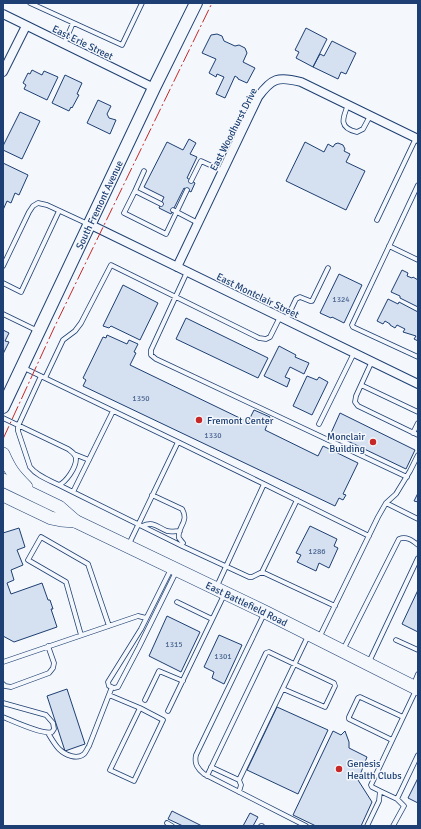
<svg xmlns="http://www.w3.org/2000/svg" width="421" height="829" viewBox="0 0 421 829" font-family="Signika,sans-serif">
<rect width="100%" height="100%" fill="#f4f7fb"/>
<!-- building -->
<path fill="#d5e0f0" stroke="#1d3f73" d="M306,28L327,39L313,67L296,58L299,52L295,50Z
M217,34L222,36L224,41L235,46L239,45L245,48L247,53L243,62L255,68L247,83L238,79V78L235,76L225,98L216,94L224,77L217,74L216,77L209,73L216,59L202,53L211,35Z
M332,41L356,53L346,74L341,72L338,79L313,67L320,54L324,56Z
M32,70L42,75L44,71L58,77L47,100L24,89L26,85L23,83L28,73L30,74Z
M65,75L82,83L77,94L79,95L72,108L71,107L69,111L52,103Z
M98,100L111,106L107,114L109,118L116,120L110,134L87,123Z
M20,112L40,121L22,159L3,150V146Z
M189,139L196,143L190,154L197,157L187,178L195,183L191,192L184,188L171,214L159,208L164,197L144,187L167,142L183,150Z
M305,142L324,152L328,144L333,147L335,144L338,143L343,145L345,149L344,151L350,154L346,162L365,171L346,210L286,181Z
M3,163L28,175L19,195L15,193L11,203L7,201L3,210Z
M402,270L408,273L407,276L412,278L413,277L418,280V307L400,298V296L391,292Z
M339,274L362,285L344,323L332,317L331,318L320,313Z
M123,285L158,303L140,340L111,326L109,328L103,326Z
M388,299L398,304L399,302L418,312V341L414,339L416,336L403,332L405,329L397,325L395,328L390,325V324L385,321L383,324L377,321Z
M186,318L268,358L258,378L176,339Z
M3,330L9,333L5,341L9,342L3,354Z
M107,335L127,344L129,340L138,344L134,352L136,353L130,365L248,422L254,410L270,417L265,430L318,456L323,446L358,463L343,494L346,495L343,500L339,498L335,506L83,386L86,380L83,378L103,337L106,338Z
M279,346L296,355L295,357L309,363L304,374L290,367L285,377L290,379L287,387L264,376Z
M307,376L317,380L319,377L328,382L312,415L293,406Z
M340,413L415,450L406,469L331,433Z
M418,493V502L414,501Z
M310,526L337,539L334,546L338,548L329,568L319,563L316,571L297,562L301,555L296,553Z
M19,528L25,547L17,550L23,565L11,570L14,580L7,583L11,594L42,583L48,600H50L53,609H51L57,627L14,642L3,636V533Z
M418,590V632L402,624Z
M167,616L200,632L181,672L149,656Z
M219,635L242,645L224,684L212,678L214,672L204,667Z
M67,689L85,744L65,751L47,696Z
M277,707L328,730L298,794L247,770Z
M333,731L341,735L345,731L349,742V748L367,757L358,780L372,802L361,826H316L293,815Z
M418,778V803L408,798Z
M172,811L202,826H183L168,819Z
M250,813L258,817L253,826H243Z"/>
<g fill="none" stroke-linecap="round" stroke-linejoin="round">
<defs>
<path id="service" d="M30,3L122,45L142,3
M64,44L73,23
M348,105C342,119 339,128 357,132L363,129L370,116
M144,171L135,191L161,204
M191,181L201,161L223,171
M418,185L352,325L353,327L418,357
M135,191L124,213L166,234L187,190
M173,210L198,223
M377,220L416,138
M389,246L418,260
M3,266L29,212L33,206L38,203L47,205L88,224
M187,272L151,350V355L156,359L407,477
M3,283L21,292L59,211
M3,314L38,331
M286,320L296,299L300,297L310,301H312L328,268
M372,361L356,396L355,402L358,406L418,435
M24,368L178,442
M45,378L63,340L75,331L81,323L111,265L259,338L266,339L270,337L280,317
M361,385L418,412
M113,411L73,492L182,546L249,577H252L262,572
M3,418L68,449C72,452 76,454 76,459C76,468 66,482 59,485C49,480 37,476 30,467L18,431V426L41,376
M319,424L354,353
M413,433L418,423
M74,454L89,460
M59,485L73,492
M152,495L182,509C190,522 176,528 179,538C179,538 182,542 183,543
M297,500L262,572L335,606
M386,503L418,519
M142,526C154,521 157,527 167,531C171,532 176,531 180,531
M129,544L178,442L264,484
M171,569L141,629L108,682L109,686L114,688L118,687L139,647L176,572
M217,586L264,484L369,536
M177,602L212,619
M264,614L196,755C194,764 198,769 204,774L306,826
M81,635L66,582L28,560L41,537L88,564L109,626
M319,638L378,517L386,503L396,494L410,471L418,455
M396,640L418,650
M343,650L399,539C406,536 412,540 418,545
M3,662L138,616L146,618
M369,662L418,558
M3,684L5,686L11,687L49,673L53,668L54,663L48,646
M414,684L418,674
M109,695L140,708L110,770L134,781L163,720L140,708
M145,700L159,671L183,681
M3,703L46,715L53,723L54,729L52,732C43,735 13,721 3,717
M168,711L224,595
M48,733C51,738 55,745 59,749C65,755 77,760 84,754C86,752 87,749 89,746L112,687
M392,740L349,719V717L358,698L360,697L403,717
M211,767L239,780
M207,776L266,653L269,652L334,683L335,686L325,707L283,689
M380,791L397,799L418,755
M239,792L241,785L239,780L308,636
M167,823L172,826
M261,826H262
M367,826L379,801L380,791L372,787L371,785L416,690
M393,826L404,806L397,799"/>
<path id="minor" d="M3,14L154,88
M3,72L26,26
M89,224L418,384
M177,267L258,97C272,78 278,76 301,82L418,139"/>
<g id="secondary">
<path id="s1" d="M3,407L154,88L196,3"/>
</g>
<g id="primary">
<path d="M3,454C10,470 14,475 26,487"/>
<path id="s2" d="M3,480L59,507L75,521L265,612L418,689"/>
<path d="M3,495L51,518L61,520L75,521"/>
</g>
</defs>
<!-- service casing -->
<use href="#service" stroke="#1d3f73" stroke-width="5.5"/>
<!-- minor casing -->
<use href="#minor" stroke="#1d3f73" stroke-width="10"/>
<!-- secondary casing -->
<use href="#secondary" stroke="#1d3f73" stroke-width="14"/>
<!-- primary casing -->
<use href="#primary" stroke="#1d3f73" stroke-width="14"/>
<!-- service -->
<use href="#service" stroke="#f4f7fb" stroke-width="4"/>
<!-- minor -->
<use href="#minor" stroke="#f4f7fb" stroke-width="8"/>
<!-- secondary -->
<use href="#secondary" stroke="#f4f7fb" stroke-width="12"/>
<!-- primary -->
<use href="#primary" stroke="#f4f7fb" stroke-width="13"/>
<!-- power -->
<path stroke="#c62828" stroke-width="1" stroke-dasharray="14 3 2 3" stroke-linecap="butt" d="M3,439L54,328L212,3"/>
</g>
<!-- markers -->
<g fill="#c62828" stroke="#f4f7fb" stroke-width="1.5">
<circle cx="199" cy="420" r="4"/>
<circle cx="373" cy="442" r="4"/>
<circle cx="339" cy="769" r="4"/>
</g>
<g text-anchor="middle" stroke-width="3" stroke-linejoin="round" paint-order="stroke">
<!-- number labels -->
<g font-size="8" fill="#4b6792">
<text x="341" y="302">1324</text>
<text x="141" y="401">1350</text>
<text x="213" y="438">1330</text>
<text x="317" y="554">1286</text>
<text x="174" y="647">1315</text>
<text x="223" y="659">1301</text>
</g>
<!-- street labels -->
<g font-size="10" fill="#1d3f73" stroke="#f4f7fb">
<text transform="translate(83 42) rotate(26)" y="4">East Erie Street</text>
<text transform="translate(233 129) rotate(-63)" y="4">East Woodhurst Drive</text>
<text dy="4" stroke="none"><textPath href="#s1" startOffset="224">South Fremont Avenue</textPath></text>
<text transform="translate(258 295) rotate(26)" y="4">East Montclair Street</text>
<text dy="4" stroke="none"><textPath href="#s2" startOffset="274">East Battlefield Road</textPath></text>
</g>
<!-- poi labels -->
<g font-size="10" fill="#1d3f73" stroke="#f4f7fb" text-anchor="start">
<text x="207" y="424">Fremont Center</text>
<text x="365" y="440" text-anchor="end">Monclair<tspan x="365" dy="12">Building</tspan></text>
<text x="347" y="767">Genesis<tspan x="347" dy="12">Health Clubs</tspan></text>
</g>
</g>
<!-- border -->
<rect width="421" height="829" fill="none" stroke="#1d3f73" stroke-width="8"/>
</svg>
